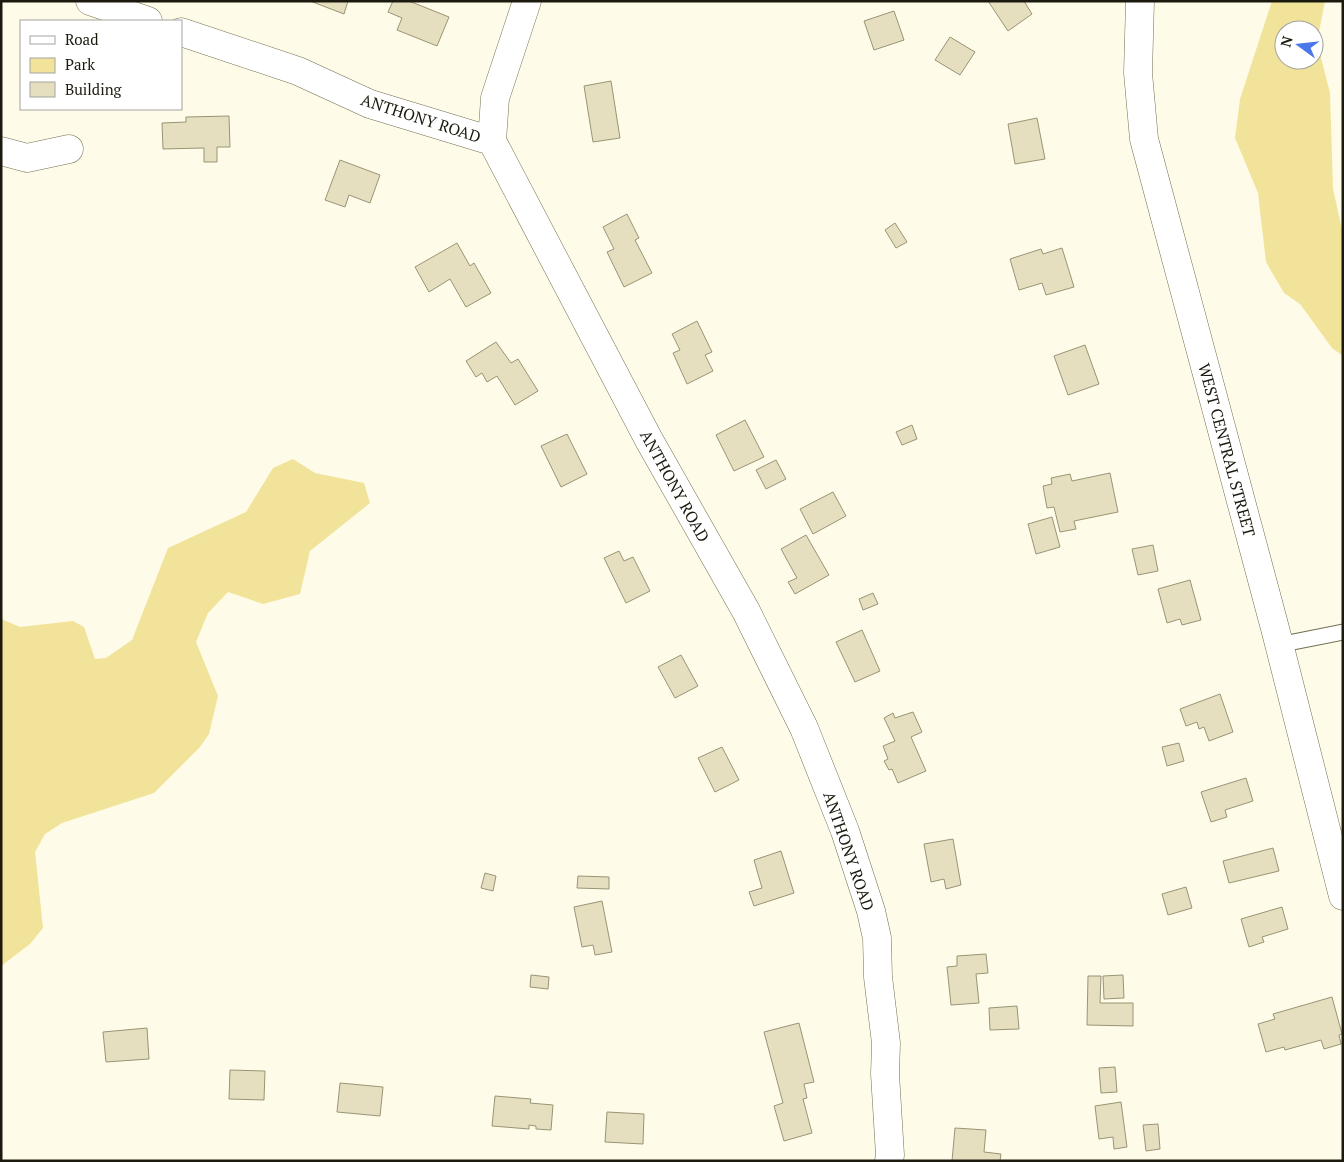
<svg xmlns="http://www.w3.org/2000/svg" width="1344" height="1162" viewBox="0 0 1344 1162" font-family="'PT Serif',serif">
<rect width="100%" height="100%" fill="#fefbe8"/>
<!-- green -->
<path fill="#f1e399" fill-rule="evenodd" d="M1272,1H1325L1317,42L1330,93L1333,189L1343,234V356L1332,348L1300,304L1284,293L1266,262L1258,193L1235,138L1240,99ZM1284,30H1314V60H1284Z
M293,459L315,473L364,483L370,503L310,551L300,594L263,604L228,592L208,613L196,642L218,696L209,734L200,747L154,793L62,823L45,834L35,852L43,928L30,944L1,966V619L20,627L73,621L84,627L95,659L106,658L132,640L168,548L246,512L273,468Z"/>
<!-- building -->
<path fill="#e5dfbf" stroke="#9a9476" d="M310,1H348L344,14Z
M393,1H409L449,17L437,46L397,30L402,18L388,12Z
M988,1H1024L1032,14L1008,31Z
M894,11L904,40L874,50L864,21Z
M950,37L975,52L960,75L935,60Z
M611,81L620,138L593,142L584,86Z
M229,116L230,147H217V162H204V148L163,149L162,123L186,122V117Z
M1037,118L1045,159L1015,164L1008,124Z
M340,160L380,175L370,203L349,195L345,207L325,200Z
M627,214L639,238L635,240L652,273L624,287L607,252L614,249L603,227Z
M895,223L907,242L896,248L885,230Z
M457,243L470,266L474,263L491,293L466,307L450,279L429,292L415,267Z
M1062,248L1074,287L1046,295L1042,283L1019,290L1010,259L1041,249L1043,254Z
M697,321L712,352L705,355L713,371L687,384L673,353L680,350L672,334Z
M496,342L511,363L518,359L538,391L515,405L497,376L487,382L482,373L476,377L466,361Z
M1085,345L1099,384L1068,395L1054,356Z
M745,420L764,457L734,471L716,435Z
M912,425L917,439L902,445L896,432Z
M567,434L587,474L561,487L541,446Z
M776,460L786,479L766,489L756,470Z
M1110,473L1118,512L1074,521L1076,529L1060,532L1054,507L1047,508L1043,486L1052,484L1051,478L1070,474L1072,481Z
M833,492L846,516L813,534L800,509Z
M1052,517L1060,547L1036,554L1028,524Z
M806,535L829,575L795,594L788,582L797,578L781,549Z
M1153,545L1158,571L1138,575L1132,549Z
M619,551L624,561L633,557L650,591L626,603L604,558Z
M1190,580L1201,620L1182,625L1180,619L1167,623L1158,589Z
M873,593L878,604L863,610L859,599Z
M862,630L880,671L855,682L836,642Z
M681,655L698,686L675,698L658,667Z
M1220,694L1233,732L1209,741L1204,727L1199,729L1197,722L1186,726L1180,709Z
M913,712L922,732L911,737L926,771L898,783L892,769L889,770L884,761L888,759L883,746L895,741L884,718L893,713L895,718Z
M1179,743L1184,761L1167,766L1162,747Z
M722,747L739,780L715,792L698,758Z
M1246,778L1253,801L1225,810L1227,817L1211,822L1201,792Z
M953,839L961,885L946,889L944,879L931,882L924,844Z
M1273,848L1279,871L1229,883L1223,861Z
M781,851L794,893L754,906L749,892L762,888L754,860Z
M485,873L496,876L493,891L481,888Z
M578,876L609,877V889L577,888Z
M1186,887L1192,908L1168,915L1162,894Z
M602,901L612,952L595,955L593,945L582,947L574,907Z
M1282,907L1288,929L1262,937L1264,942L1249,947L1241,919Z
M986,954L988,973L976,974L979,1003L951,1005L947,967L957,966V956Z
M531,975L549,977L548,989L530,987Z
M1123,975L1124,998L1104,999L1103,976Z
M1088,976H1101L1100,1003H1133V1026L1087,1025Z
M1332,997L1342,1034L1339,1035L1341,1044L1324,1049L1321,1040L1285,1050L1284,1047L1266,1052L1258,1024L1275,1019L1273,1014Z
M1017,1006L1019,1029L990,1030L989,1008Z
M799,1023L814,1082L804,1084L807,1098L803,1099L812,1133L784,1141L774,1106L783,1103L764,1032Z
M147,1028L149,1059L106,1062L103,1032Z
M1115,1067L1117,1092L1101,1093L1099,1068Z
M230,1070L265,1071L264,1100L229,1099Z
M340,1083L383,1087L380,1116L337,1112Z
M495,1096L531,1099L530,1103L553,1105L551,1130L536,1129V1126L529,1125V1129L492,1126Z
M1121,1102L1127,1147L1114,1149L1113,1137L1099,1139L1095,1106Z
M607,1112L644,1114L643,1144L605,1142Z
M1158,1124L1160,1149L1146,1151L1143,1125Z
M955,1128L986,1130L984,1152L1001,1154L1000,1161H952Z"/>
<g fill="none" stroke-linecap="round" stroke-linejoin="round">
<defs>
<path id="service" d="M1278,645L1343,632"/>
<path id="minor" d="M90,1L148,21
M1140,1L1138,73L1144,139L1276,632L1343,896
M181,32L298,71L370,104L492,141L649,440L746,611L804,728L845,831L871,911L877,938L878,977L886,1043L885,1074L890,1155L889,1161
M492,141L495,98L527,1
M1,151L27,158L69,149"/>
</defs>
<!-- service casing -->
<use href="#service" stroke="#746f52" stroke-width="17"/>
<!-- minor casing -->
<use href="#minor" stroke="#746f52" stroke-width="29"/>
<!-- service -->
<use href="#service" stroke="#fff" stroke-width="15"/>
<!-- minor -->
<use href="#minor" stroke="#fff" stroke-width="28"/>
</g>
<g text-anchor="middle" stroke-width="4" stroke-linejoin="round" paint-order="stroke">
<!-- street labels -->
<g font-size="16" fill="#1c1a0e" stroke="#fff">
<text transform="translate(421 118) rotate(18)" y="6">ANTHONY ROAD</text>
<text transform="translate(1227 450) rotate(75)" y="6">WEST CENTRAL STREET</text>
<text transform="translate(675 486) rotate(61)" y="6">ANTHONY ROAD</text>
<text transform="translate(849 851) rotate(71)" y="6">ANTHONY ROAD</text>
</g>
</g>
<!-- border -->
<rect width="1344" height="1162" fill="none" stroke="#1c1a0e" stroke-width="5"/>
<!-- legend -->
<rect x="20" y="20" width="162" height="90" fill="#ffffff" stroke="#a4a39f"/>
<rect x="30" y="36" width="25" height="8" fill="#ffffff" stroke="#a4a39f"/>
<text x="65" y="45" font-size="15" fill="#1c1a0e">Road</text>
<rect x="30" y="58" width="25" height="15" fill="#f1e399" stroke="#a4a39f"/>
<text x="65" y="70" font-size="15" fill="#1c1a0e">Park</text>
<rect x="30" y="82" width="25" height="15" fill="#e5dfbf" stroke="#a4a39f"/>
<text x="65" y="95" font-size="15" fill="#1c1a0e">Building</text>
<!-- north arrow -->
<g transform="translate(1299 45) rotate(285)"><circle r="24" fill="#ffffff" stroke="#a4a39f"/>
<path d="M0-4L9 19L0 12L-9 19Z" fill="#4c77ea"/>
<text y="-8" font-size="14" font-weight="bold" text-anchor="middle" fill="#1c1a0e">N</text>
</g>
</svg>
